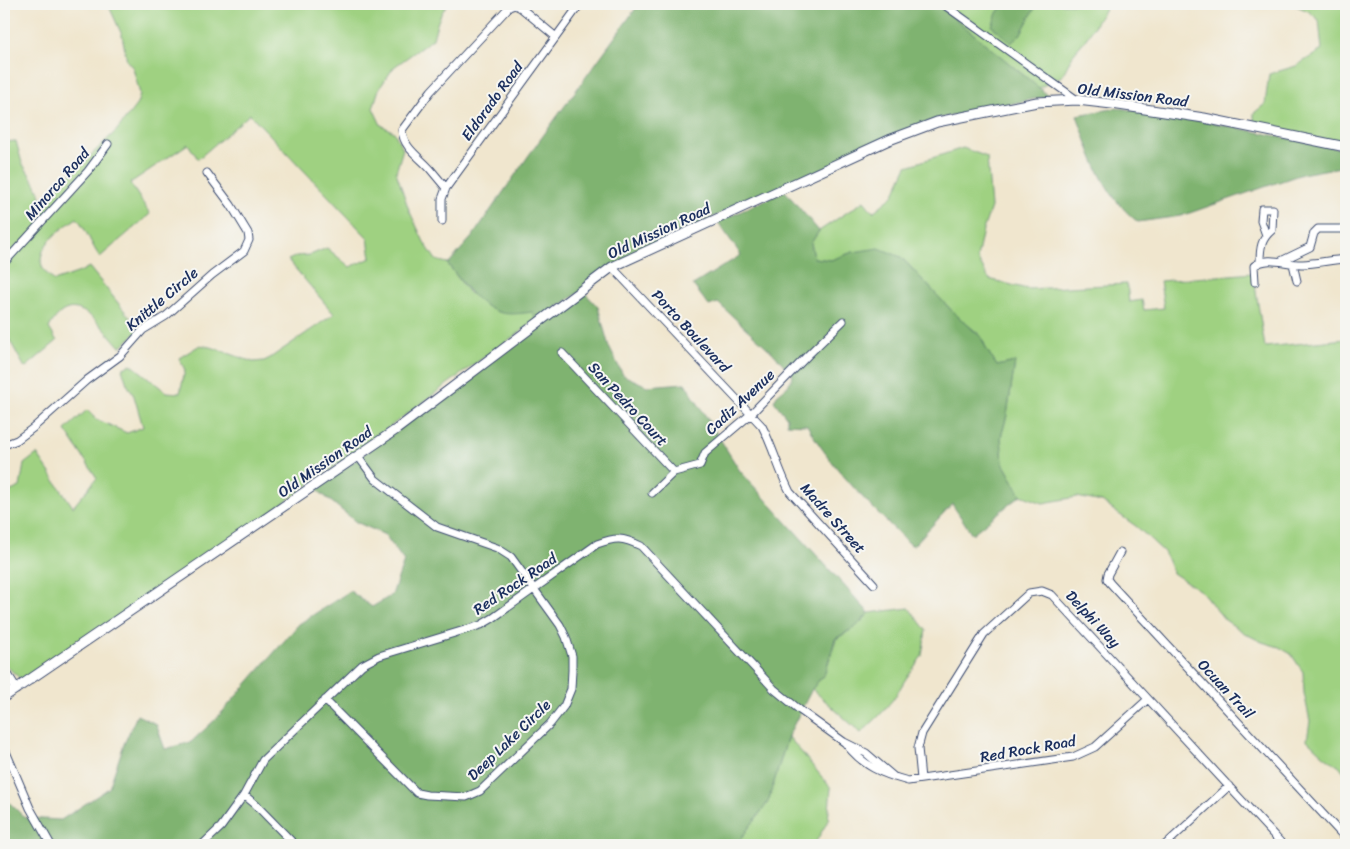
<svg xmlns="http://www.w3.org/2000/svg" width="1350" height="849" viewBox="0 0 1350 849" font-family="Sriracha,sans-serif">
<rect width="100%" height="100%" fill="#f6f6f2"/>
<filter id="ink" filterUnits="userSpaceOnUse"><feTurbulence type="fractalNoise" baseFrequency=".02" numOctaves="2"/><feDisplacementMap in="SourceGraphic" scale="10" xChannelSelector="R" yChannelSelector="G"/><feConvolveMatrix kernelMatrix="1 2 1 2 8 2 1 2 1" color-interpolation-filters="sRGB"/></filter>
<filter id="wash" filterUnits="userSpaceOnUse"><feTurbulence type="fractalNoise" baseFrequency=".0096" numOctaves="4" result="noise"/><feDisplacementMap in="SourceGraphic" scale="20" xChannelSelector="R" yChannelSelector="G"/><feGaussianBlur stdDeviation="1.12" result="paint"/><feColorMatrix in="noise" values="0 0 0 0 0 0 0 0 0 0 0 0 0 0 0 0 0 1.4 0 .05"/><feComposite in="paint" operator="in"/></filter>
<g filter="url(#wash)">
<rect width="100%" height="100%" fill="#f0e6ce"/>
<!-- green -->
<path fill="#9fd181" stroke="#5d8070" d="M108,4H448C439,14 436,27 433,39L394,67L379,89L373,108L381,125L394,132L403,149L396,172L409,210L424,242L436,260L447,263L469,293L516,313L534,312L536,321L476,363L384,431L244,531L23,681L4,664V494L20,487L24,464L37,454L73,507L97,478L65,430L87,410L96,419L127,433L143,427L134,396L127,384L122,369L131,364L166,392L180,393L185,370L179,358L200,345L214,348L253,362L264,361L270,358L334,314L288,260L297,256L310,255L327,248L350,267L371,258L368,238L250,114L198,159L188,144L130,183L150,214L100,257C91,245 87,230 77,218C62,228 36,246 42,266C43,271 51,277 54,281L80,272L89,267L140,330L120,347C100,325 72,284 49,328L57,341L25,368L4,330V142L16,141L22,163L35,183L42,199L63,182L117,130L137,104L140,94L133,68L127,61L122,35Z
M937,4H1004L997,13L1020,35L1037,4H1108L1086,39L1074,53L1062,76L1039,88Z
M1292,4H1346V144L1254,126V113L1265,104L1269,74L1296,66L1322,50L1319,20L1308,11Z
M963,148L987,157L991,207L983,230L977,258L989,279L1027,289L1127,284L1129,302L1142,300L1144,310L1164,308L1160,281L1253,273L1265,347L1346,339V775L1342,769L1323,755L1307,740L1310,721L1304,693L1303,672L1291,654L1279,647L1262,642L1246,634L1225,620L1202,592L1173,573L1164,552L1137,527L1102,502L1077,497L1043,503L1021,495L1003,463L1001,437L1007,415L1015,362L997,366L987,350L981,336L954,313L901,257L853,252L831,260L814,258L811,243L819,231L864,201L873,212L893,196L907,166Z
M909,608L926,630L922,656L905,680L895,697L879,716L861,733L812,689L825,673L836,639L857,626L869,613Z
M788,736L831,788L828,821L814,845H736L768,802Z"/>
<!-- forest -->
<path fill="#7fb36f" stroke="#4d7166" d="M639,4H776L787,13L796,4H937L1049,96L936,119L657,242L536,321L533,312C523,313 512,315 502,313C477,307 461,281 447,263H449L472,237L529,155Z
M1004,4H1037L1020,35L1011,43L992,26L997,13Z
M1118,108L1203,121L1346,150V166L1302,174L1181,216L1138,222C1103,195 1091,155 1077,115Z
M785,191L819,231L811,243L814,258L831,260L853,252L879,248L901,257L954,313L981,337L987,350L997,366L1015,362L1007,415L1001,437L1003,463L1021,495L972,534L952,504L914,545H911C875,511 831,468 807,425L787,424V418L774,401L777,395L788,386L793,375L772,352L718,303L709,306L693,285L741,255L718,222Z
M584,292L598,307L609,347L623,375L647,386L685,383L740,471L869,613L857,626L835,639L825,673L812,689L788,736L768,802L736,845H4V797L25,818L61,820L109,788L124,744L137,715L156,724L165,749L191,742L217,718L299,624L350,591L372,607L392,595L404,561L385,535L356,522L316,489Z"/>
</g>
<g filter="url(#ink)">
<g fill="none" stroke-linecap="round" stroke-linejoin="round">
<defs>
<path id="minor" d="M943,4L1077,100
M446,188C441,182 436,176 431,170C420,157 403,148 402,130L431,91L509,7L515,5L521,8L556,37
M442,221V199L446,188L580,4
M1281,261L1310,247L1314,233L1318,229H1346
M1260,262C1260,248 1261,239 1272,230L1273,209H1262L1261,221L1266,235
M4,263L88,171L108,144
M1293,264L1297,281
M612,267L762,426C773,447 779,471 790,492L874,584
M1255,282L1254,266C1269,255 1286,265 1303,264C1317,263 1332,260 1346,259
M562,353L674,472
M4,445L17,440L33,428L87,380L120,356L143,330L166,316L212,275L244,251L249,240L248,233L231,205L207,173
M652,493L674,472L700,465L705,453L751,414L808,355L843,321
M1120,552L1108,574L1107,579L1110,583L1346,839
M325,700L417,793L427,795L466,797L480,791L550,724L564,706L571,689L572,670V656L566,637L560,625L511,557L497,548L437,527L375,479L358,456
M846,744C863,766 882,774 908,781L1073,757L1095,747L1148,699
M4,747L30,808L51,845
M921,779L918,748L922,733L984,634L1029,593L1042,591L1052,595L1283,845
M244,795L255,804L295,845
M202,845L221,827L244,795L263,760L362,665L379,656L481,625L493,618L597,544C616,537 622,537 641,546L774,689L801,711L844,742L866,753L894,777
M1165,845L1229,786"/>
<path id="tertiary" d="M4,670L16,689
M4,697L397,429L612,267L889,140L937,122L1037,102L1077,100L1112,104L1204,118L1346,147"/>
</defs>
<!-- minor casing -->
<use href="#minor" stroke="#3b4a6f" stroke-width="9"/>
<!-- tertiary casing -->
<use href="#tertiary" stroke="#3b4a6f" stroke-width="11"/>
<!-- minor -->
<use href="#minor" stroke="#fff" stroke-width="7"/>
<!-- tertiary -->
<use href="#tertiary" stroke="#fff" stroke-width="9"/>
</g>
</g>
<g text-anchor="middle" stroke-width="4" stroke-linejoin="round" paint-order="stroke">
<!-- street labels -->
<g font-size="15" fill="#1b2f5e" stroke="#f6f6f2">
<text transform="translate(1133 95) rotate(7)" y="5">Old Mission Road</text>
<text transform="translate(492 101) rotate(-54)" y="5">Eldorado Road</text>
<text transform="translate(57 184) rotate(-49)" y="5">Minorca Road</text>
<text transform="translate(659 231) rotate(-25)" y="5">Old Mission Road</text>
<text transform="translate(162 299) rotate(-40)" y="5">Knittle Circle</text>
<text transform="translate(691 331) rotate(47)" y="5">Porto Boulevard</text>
<text transform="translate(740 402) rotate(-43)" y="5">Cadiz Avenue</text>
<text transform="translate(628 404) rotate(47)" y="5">San Pedro Court</text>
<text transform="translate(325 462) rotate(-35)" y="5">Old Mission Road</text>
<text transform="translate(833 518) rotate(48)" y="5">Madre Street</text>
<text transform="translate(515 584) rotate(-34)" y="5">Red Rock Road</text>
<text transform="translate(1093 619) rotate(47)" y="5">Delphi Way</text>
<text transform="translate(1226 689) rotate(47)" y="5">Ocuan Trail</text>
<text transform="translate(509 740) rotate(-44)" y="5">Deep Lake Circle</text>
<text transform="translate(1028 749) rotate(-10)" y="5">Red Rock Road</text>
</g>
</g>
<!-- margin -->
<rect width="1350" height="849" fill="none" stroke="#f6f6f2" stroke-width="20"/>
</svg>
